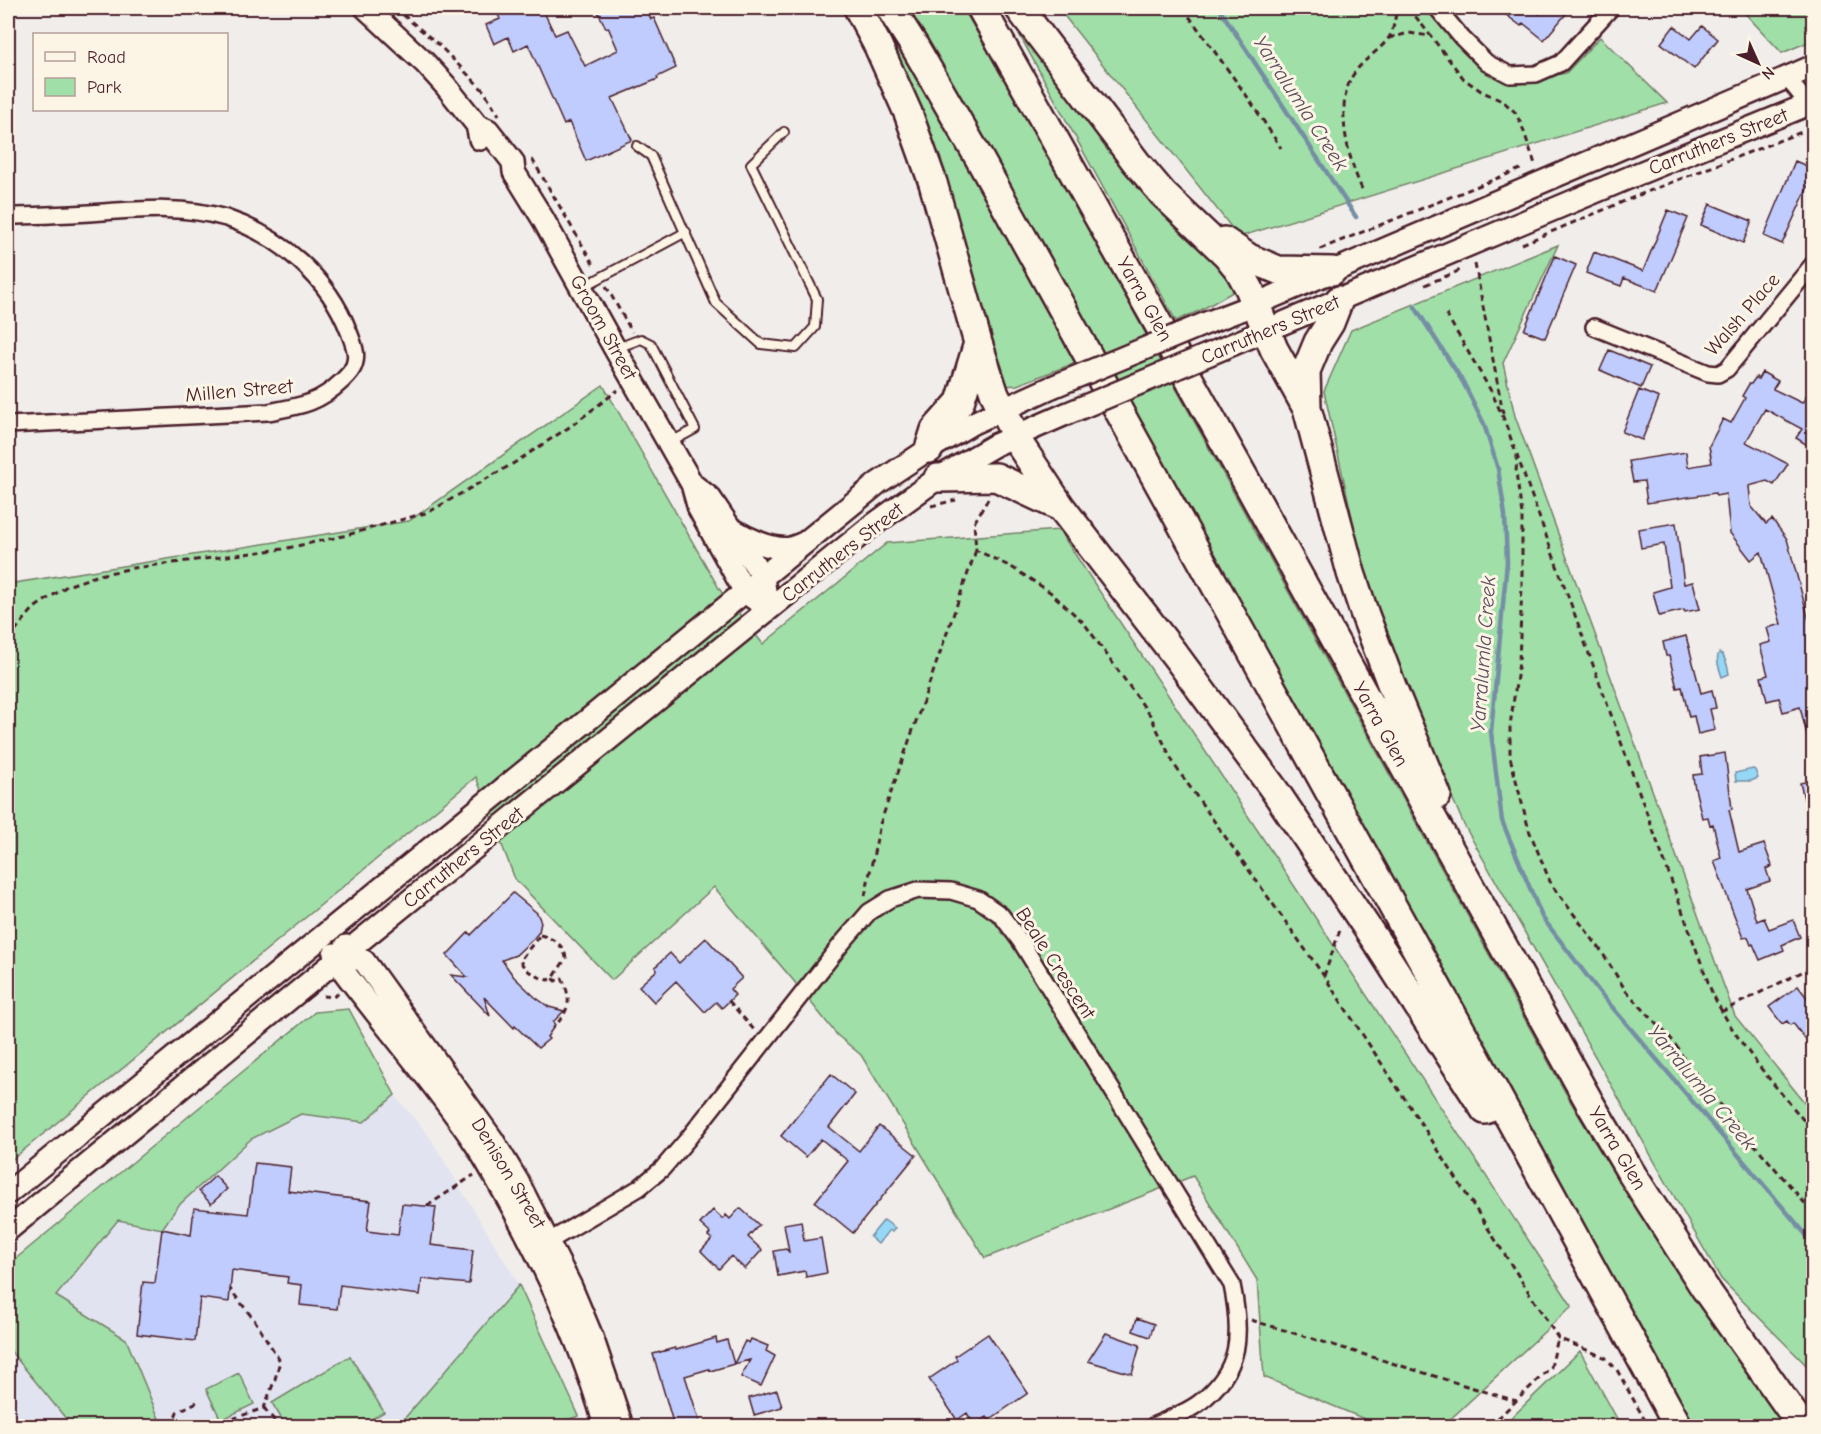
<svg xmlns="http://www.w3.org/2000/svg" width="1821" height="1434" viewBox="0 0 1821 1434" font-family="'Comic Neue',sans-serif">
<rect width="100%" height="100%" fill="#f0edea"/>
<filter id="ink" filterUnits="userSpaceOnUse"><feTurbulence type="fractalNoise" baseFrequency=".0167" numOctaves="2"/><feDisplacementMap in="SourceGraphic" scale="12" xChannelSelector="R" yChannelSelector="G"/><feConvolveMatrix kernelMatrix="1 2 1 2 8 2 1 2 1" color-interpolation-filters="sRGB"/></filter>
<g filter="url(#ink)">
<!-- built -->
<path fill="#e1e3f0" d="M395,1096L429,1136L519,1285L398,1426H162L126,1339L56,1296L118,1220L162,1229L178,1206L251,1139L301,1114L364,1122Z
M8,1348L72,1426H8Z"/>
<!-- green -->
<path fill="#a0dfa7" stroke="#757f69" stroke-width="1.5" d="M868,8H875L944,124L1075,363L1017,385L1004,386Z
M904,8H963L1011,90L1569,1099C1636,1212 1707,1320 1784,1426H1690Z
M1058,8H1435L1482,71L1523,81L1566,73L1600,37L1667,103L1239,237Z
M1740,8H1813V40L1782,53Z
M1007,12L1223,264L1238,289L1201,310L1176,321Z
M1558,245L1503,363L1515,416L1735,1016L1813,1113V1372L1721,1279L1464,825L1374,616L1324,391L1351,330Z
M603,385L720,590L763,644L887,543L1059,530L1572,1306L1443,1426H1381L1264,1377L1257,1280L1193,1176L985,1258L861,1055L837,1035L793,980L714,887L612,980L515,879L476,777L8,1163V584L409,521Z
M349,1009L395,1095L364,1122L301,1114L251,1139L178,1206L162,1229L118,1220L56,1296L126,1339L162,1426H72L8,1348V1265L315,1012Z
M519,1285L579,1416L548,1426H398Z
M1580,1351L1621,1426H1503Z
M350,1356L384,1412L360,1426H286L272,1403Z
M239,1373L254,1404L221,1420L206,1389Z"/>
<!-- water -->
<path fill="#94d8f6" stroke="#768ea5" stroke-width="1.5" d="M1719,653L1722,654C1726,660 1728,667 1729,674L1722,677C1720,670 1715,660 1719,653Z
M1753,769L1755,770L1758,778L1751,781H1736L1735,773Z
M884,1220L895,1228L892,1232L889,1230L878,1244L870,1237Z"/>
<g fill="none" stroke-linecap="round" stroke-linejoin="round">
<!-- stream -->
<path stroke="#768ea5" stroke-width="4.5" d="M1219,8L1356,217
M1415,307L1463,382L1484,424L1498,469L1505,515L1507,562L1491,732L1502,821L1542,917L1601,994L1814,1244"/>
</g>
<!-- building -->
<path fill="#bfccfd" stroke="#4a1f2b" stroke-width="1.5" d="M495,8H542L555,35L567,30L585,66L618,50L608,27L606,28L596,8H646L651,19L654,18L676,68L657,77L658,79L612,98L632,140L586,161L569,122L564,125L528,44L514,51L508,37L494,44L486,25L500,19Z
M1497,8H1532L1539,14L1544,8H1571L1544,40L1523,23L1521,26Z
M1674,26L1691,39L1702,26L1718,39L1694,69L1661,43Z
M1795,161L1814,169V173L1782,244L1764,236Z
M1710,204L1752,221L1743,243L1701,225Z
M1668,210L1688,218L1657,291L1624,278L1621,286L1586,273L1594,252L1643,271Z
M1555,256L1576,265L1545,338L1524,330Z
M1609,350L1650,367L1641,388L1600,370Z
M1762,372L1778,381L1773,389L1802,403L1814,384V439L1809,446L1796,438L1802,429L1765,409L1746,442L1788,464L1774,485L1767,481L1749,486L1751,506L1766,524L1772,519L1787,539L1814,639V742L1809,743L1800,707L1783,712L1779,698L1767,701L1761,677L1768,675L1760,645L1771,642L1767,628L1781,624L1761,552L1751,560L1730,533L1726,494L1716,496L1715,493L1647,503L1644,481L1633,482L1629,461L1686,452L1688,467L1712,463L1709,446L1723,419L1731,423L1745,398L1742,396L1749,384H1751L1756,377L1758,379Z
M1639,390L1659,398L1642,440L1622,432Z
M1676,523L1684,584L1693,582L1700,609L1685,612L1684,610L1659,616L1653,592L1670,587L1664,544L1641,548L1638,529Z
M1686,636L1701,693L1712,690L1716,708L1710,709L1715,730L1698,734L1694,716L1689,717L1682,687L1677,688L1669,656H1666L1663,642Z
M1725,753L1732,809L1729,810L1739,852L1764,844L1772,866L1766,869L1770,881L1747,889L1757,921L1764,918L1769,929L1793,920L1800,937L1782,945L1784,950L1760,960L1753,944L1751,945L1748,937L1743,938L1733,912L1714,861L1721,858L1713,824L1710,825L1708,817L1702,818L1694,784L1693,775L1702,774L1700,757Z
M1814,780V818H1809L1800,783Z
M513,893L537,913L541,922L539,932L534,938L516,955L502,960L514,977L535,997L549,1007L564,1011L553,1022L555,1025L547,1037L549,1039L538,1048L515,1026L514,1028L484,997L490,1016L451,975L467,977L447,955L469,932L471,935Z
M706,938L742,978L730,989L735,995L722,1008L716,1002L705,1012L676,981L654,1002L639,986L657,970L655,967L670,953L679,963Z
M1798,986L1814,1007V1051L1793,1023L1790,1025L1787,1021L1782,1024L1769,1007Z
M831,1074L855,1094L829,1127L859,1151L879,1126L916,1155L853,1233L815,1202L848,1161L821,1139L806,1157L781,1136Z
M255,1163L291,1167L288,1191L371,1201L367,1231L398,1235L402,1204L436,1207L431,1245L473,1250L469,1284L422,1279L420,1295L340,1285L337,1309L300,1305L302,1285L287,1283L288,1277L232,1270L229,1302L200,1298L195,1341L137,1334L143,1282L155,1283L162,1229L191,1235L194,1208L248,1214Z
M215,1176L227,1189L211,1204L199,1191Z
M740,1208L759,1225L748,1237L762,1250L745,1269L731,1256L719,1269L701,1251L712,1239L708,1236L710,1233L700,1224L713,1210L723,1219L726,1215L730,1219Z
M801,1221L804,1241L821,1238L827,1273L806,1277L805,1271L778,1276L774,1251L786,1249L789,1252L784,1224Z
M1137,1318L1154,1324L1150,1337L1133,1331Z
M1106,1333L1140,1345L1132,1374L1088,1361Z
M988,1334L1028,1393L989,1420L987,1417L974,1425L967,1413L957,1420L929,1379L957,1360L955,1356Z
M716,1338L717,1343L727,1340L734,1364L710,1371L709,1369L685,1376L701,1426H674L653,1354L675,1348L676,1350Z
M751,1339L768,1346L766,1351L775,1356L761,1386L741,1377L750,1360L734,1364L745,1341L749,1343Z
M777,1390L782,1407L754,1415L749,1398Z"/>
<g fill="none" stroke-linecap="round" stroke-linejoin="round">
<defs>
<path id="lane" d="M637,146L651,156L716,303L761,344L796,348L815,327L817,299L751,164L784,132
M583,287L686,232
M617,348L641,339L651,344L695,429L671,442"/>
<path id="street" d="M1437,8L1462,38L1487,63L1510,75L1536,74L1561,63L1611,8
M1786,77L1814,111
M8,216C40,216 71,214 103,212C145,209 186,206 226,218C280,236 329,278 349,332C354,345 360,358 351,371C349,374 345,378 342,381C318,404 300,406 268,412L8,425
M1594,327L1708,373L1718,374L1727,369L1814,263
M541,1246L639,1188L662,1169L687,1140L843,942L869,912L890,899L918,890L951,891L978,899L1001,915L1021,942L1232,1285C1242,1334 1242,1370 1199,1403C1186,1413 1168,1419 1153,1426"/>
<path id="secondary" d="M366,8L425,63L445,85L477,125L480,139
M477,125L488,130L513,162L514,172L543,219L615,349L692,484L699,509L745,592L756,600
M1209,322L1256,304L1814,66
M1224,348L1640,173L1814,102
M692,484L710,498L763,577L765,591
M732,529C746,538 773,551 790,548C795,547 799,545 804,543
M346,946L344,954L345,973C389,1031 437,1086 477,1146C494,1173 509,1201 524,1229C557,1292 586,1358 605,1426
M334,954H344L364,961L492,1139L518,1182L571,1287L592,1337L622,1426
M8,1193L878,483L929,449L971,424L1052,387
M8,1230L344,954L869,528L938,478L995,445L1066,414"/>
<path id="highway" d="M858,8L878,46L908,113L933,183L978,343L995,395L1022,448L1061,507L1178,659L1273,788L1382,950L1485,1110
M890,8L915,47L979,158L1482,1068L1678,1426
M981,8L1244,477L1591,1105L1630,1171L1704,1287L1802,1426
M1019,8L1136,162L1163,194L1227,255L1239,270L1249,288L1274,349L1305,405
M1224,241L1249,258L1278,270L1332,271
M1339,300L1330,323L1318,342L1306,371L1307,408L1351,573L1365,615L1393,689L1437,795
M929,449L935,430L960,402L978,343
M938,478L996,477L1060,507"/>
</defs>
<!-- lane casing -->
<use href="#lane" stroke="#4a1f2b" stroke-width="12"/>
<!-- street casing -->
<use href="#street" stroke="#4a1f2b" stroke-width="20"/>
<!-- secondary casing -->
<use href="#secondary" stroke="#4a1f2b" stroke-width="26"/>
<!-- highway casing -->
<use href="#highway" stroke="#4a1f2b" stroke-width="32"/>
<!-- path -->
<path stroke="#4a1f2b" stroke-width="3" stroke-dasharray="6 4.5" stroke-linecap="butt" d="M395,8L439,45L484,91L499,115
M1183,8L1249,99L1281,148
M1409,8L1464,79L1481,91L1504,102L1515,112L1522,126L1535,164
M1389,38L1409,33L1430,36
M532,159L595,267
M1362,189C1348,159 1333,102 1355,72C1364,59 1379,51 1388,39C1394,31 1395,17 1397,8
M1522,244L1644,193L1804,131
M1320,249L1523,168
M1475,264L1503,413
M1425,285L1463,269
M606,286L632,332
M1446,314L1491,391L1503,417L1711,990C1735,1043 1777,1087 1814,1133
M1517,455L1516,473L1522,514V585L1519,662L1510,726V757L1529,830L1551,884L1600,949L1626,991L1673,1041L1686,1062L1720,1104L1814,1214
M988,499L974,523L976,550L1013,568L1050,592L1084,623L1150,715L1175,766L1324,976L1424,1128L1558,1338L1606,1358L1617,1370L1648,1426
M931,506L956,500
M8,639L34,608L67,586L99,575L133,568L283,549L343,536L429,512L514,463L571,426L618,390
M865,896L880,824L976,550
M540,935C552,938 564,944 566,958L554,977L549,980C538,978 524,971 520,960Z
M1324,976L1341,927
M554,978L555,981L562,978C571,999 571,1006 557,1024
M323,996L333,997L339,993
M729,1001L755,1031
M1721,1012L1814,966
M427,1206L474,1175
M1251,1320L1516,1401
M264,1408L279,1426
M175,1426L173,1422L177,1412L199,1401
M226,1426L229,1420L264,1408L275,1379L280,1361L255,1321L230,1289
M1490,1426L1551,1367L1558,1338"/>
<!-- lane -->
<use href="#lane" stroke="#fcf5e5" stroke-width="8"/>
<!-- street -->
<use href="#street" stroke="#fcf5e5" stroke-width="15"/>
<!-- secondary -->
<use href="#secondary" stroke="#fcf5e5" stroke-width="21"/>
<!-- highway -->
<use href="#highway" stroke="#fcf5e5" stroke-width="27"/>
<defs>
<path id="secondary-bridge" d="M1052,387L1209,322
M1066,414L1224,348"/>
</defs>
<!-- secondary-bridge casing -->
<use href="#secondary-bridge" stroke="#4a1f2b" stroke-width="26" stroke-linecap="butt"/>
<!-- secondary-bridge -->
<use href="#secondary-bridge" stroke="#fcf5e5" stroke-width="21"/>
</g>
</g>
<g text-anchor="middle" stroke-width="6" stroke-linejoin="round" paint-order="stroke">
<!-- street labels -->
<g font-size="20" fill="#4a1f2b" stroke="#fcf5e5">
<text transform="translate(1718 141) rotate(-22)" y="7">Carruthers Street</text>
<text transform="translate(1145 299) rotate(61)" y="7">Yarra Glen</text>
<text transform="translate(1742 314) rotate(-49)" y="7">Walsh Place</text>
<text transform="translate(604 327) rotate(61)" y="7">Groom Street</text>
<text transform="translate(1270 329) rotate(-23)" y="7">Carruthers Street</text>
<text transform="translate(239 390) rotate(-5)" y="7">Millen Street</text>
<text transform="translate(842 552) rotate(-38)" y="7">Carruthers Street</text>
<text transform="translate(1381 724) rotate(61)" y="7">Yarra Glen</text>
<text transform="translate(463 857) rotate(-39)" y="7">Carruthers Street</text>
<text transform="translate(1056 963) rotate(57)" y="7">Beale Crescent</text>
<text transform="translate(1618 1148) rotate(59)" y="7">Yarra Glen</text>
<text transform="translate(509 1173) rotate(59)" y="7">Denison Street</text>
</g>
<!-- water labels -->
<g font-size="21" font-style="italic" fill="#5c4d5e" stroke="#fcf5e5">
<text transform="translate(1301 103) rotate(57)" y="7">Yarralumla Creek</text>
<text transform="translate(1483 654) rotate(-86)" y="7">Yarralumla Creek</text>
<text transform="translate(1702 1087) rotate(50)" y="7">Yarralumla Creek</text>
</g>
</g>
<!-- margin -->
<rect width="1821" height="1434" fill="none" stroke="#fcf5e5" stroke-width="30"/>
<rect x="15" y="15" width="1791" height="1404" fill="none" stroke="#4a1f2b" stroke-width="2" filter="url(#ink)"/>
<!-- legend -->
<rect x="33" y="33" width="195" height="78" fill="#fcf5e5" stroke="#b59f9b" stroke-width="1.5"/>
<rect x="45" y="52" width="30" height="9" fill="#fcf5e5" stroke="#b59f9b" stroke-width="1.5"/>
<text x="87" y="63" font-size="18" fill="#4a1f2b">Road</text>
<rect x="45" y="78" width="30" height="18" fill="#a0dfa7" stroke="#b59f9b" stroke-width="1.5"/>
<text x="87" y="93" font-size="18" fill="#4a1f2b">Park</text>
<!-- north arrow -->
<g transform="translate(1758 63) rotate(135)" stroke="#fcf5e5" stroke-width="4.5" paint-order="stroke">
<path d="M0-4.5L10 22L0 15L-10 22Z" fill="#4a1f2b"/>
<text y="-9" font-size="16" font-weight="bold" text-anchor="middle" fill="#4a1f2b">N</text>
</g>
</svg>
